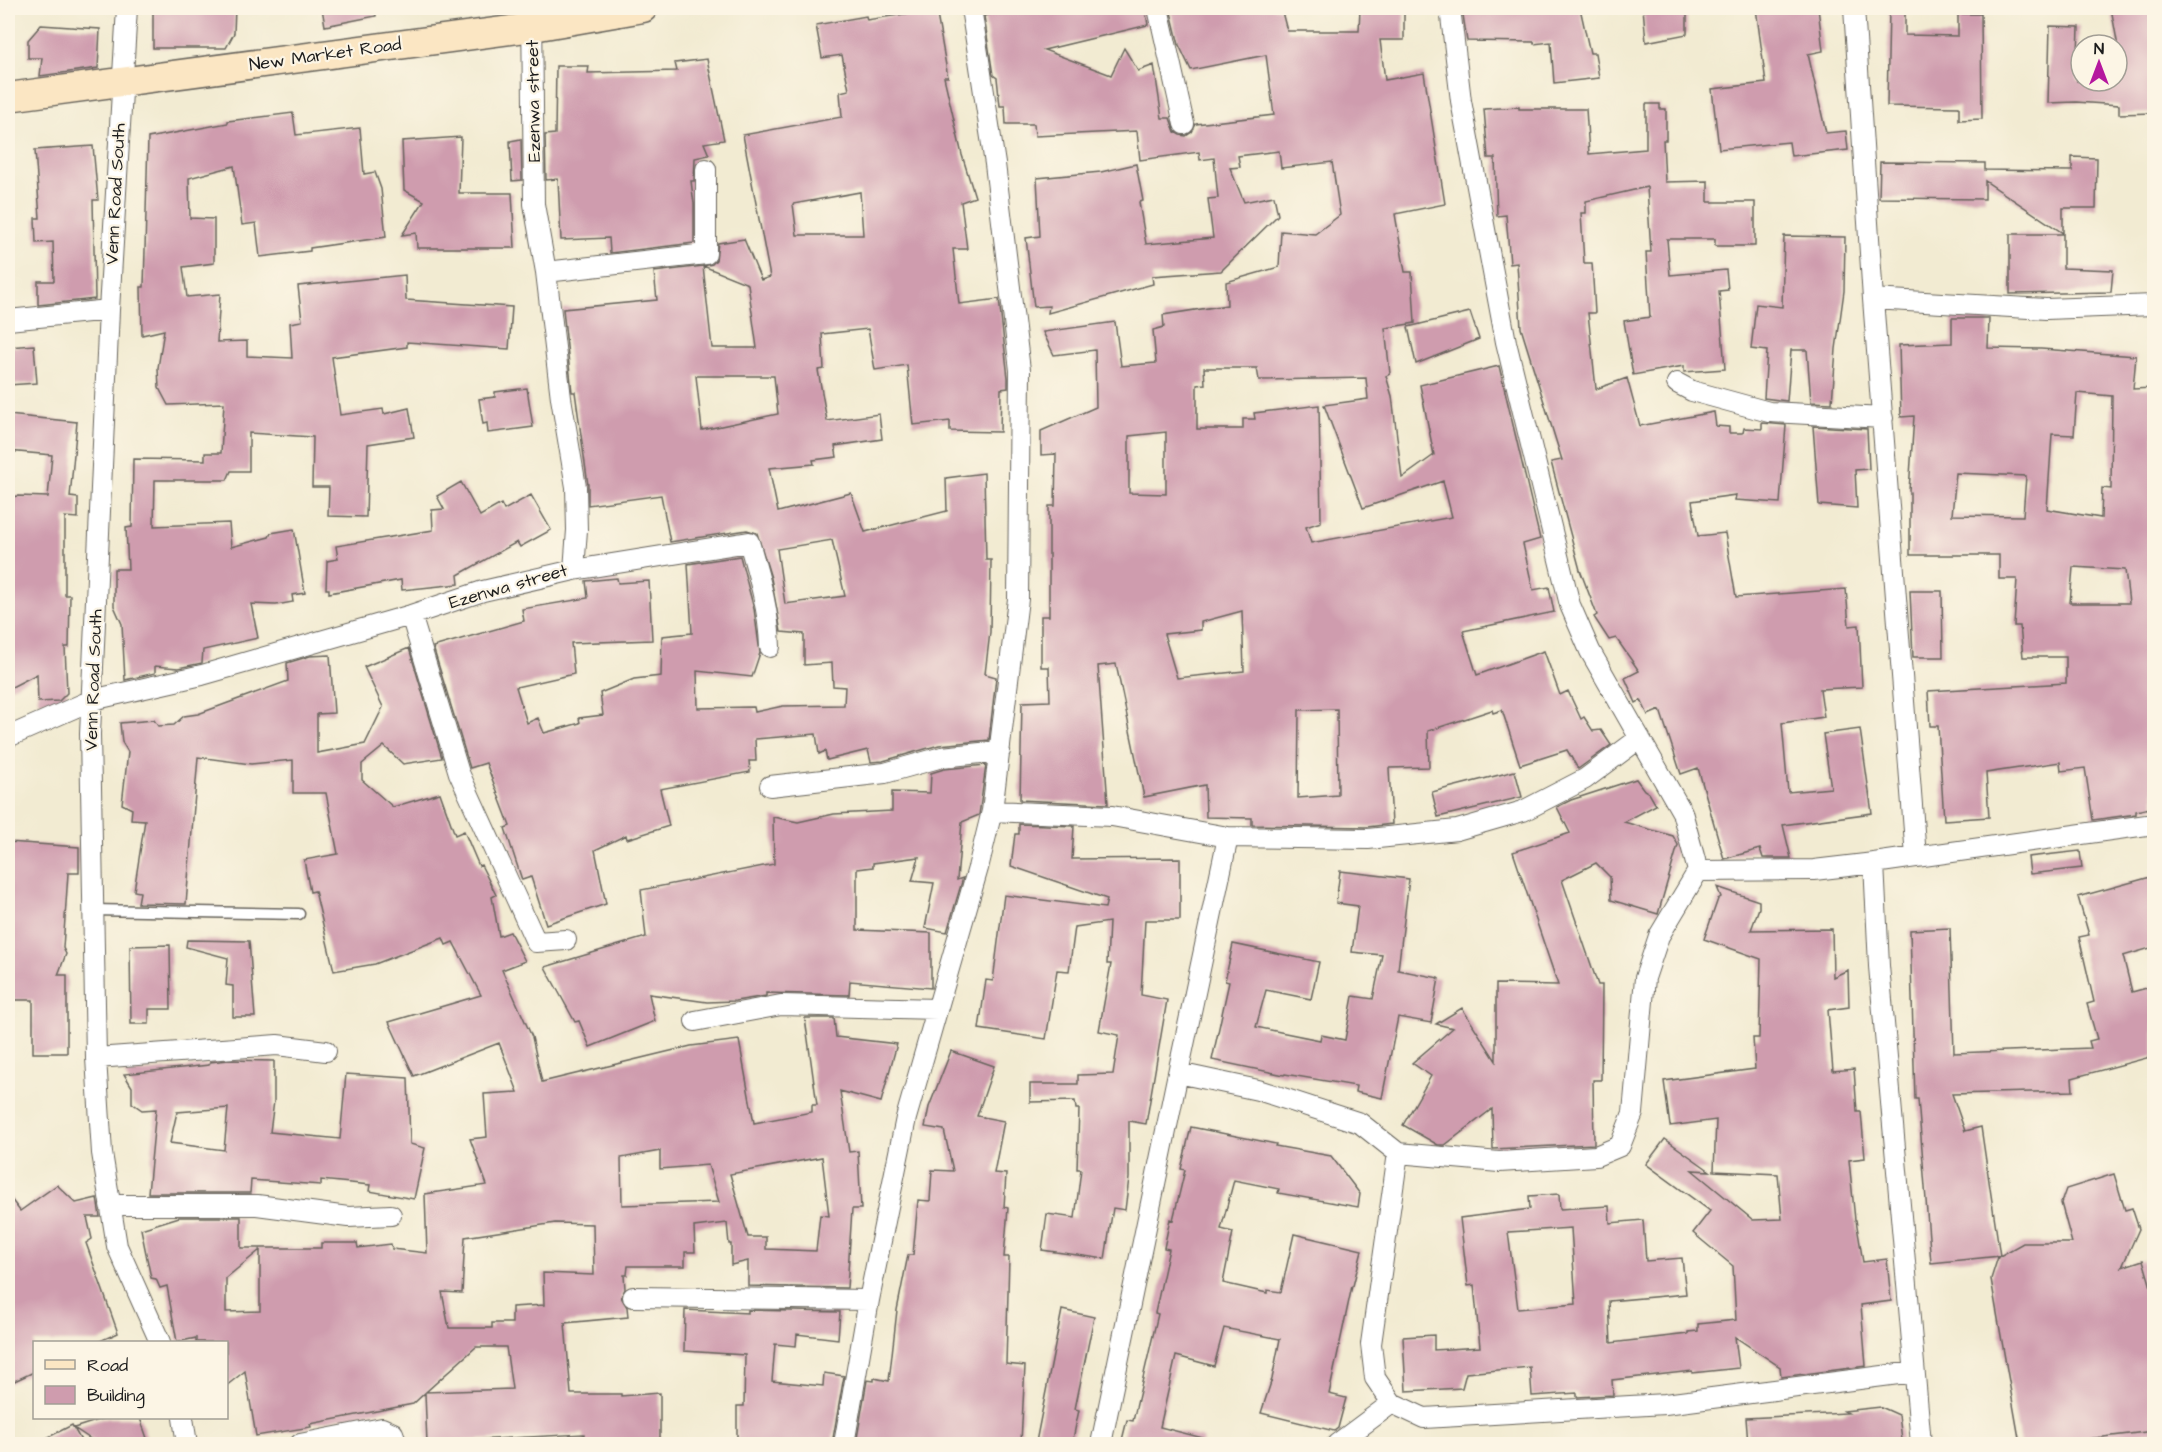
<svg xmlns="http://www.w3.org/2000/svg" width="2162" height="1452" viewBox="0 0 2162 1452" font-family="'Architects Daughter',sans-serif">
<rect width="100%" height="100%" fill="#fcf5e5"/>
<filter id="ink" filterUnits="userSpaceOnUse"><feTurbulence type="fractalNoise" baseFrequency=".0167" numOctaves="2"/><feDisplacementMap in="SourceGraphic" scale="12" xChannelSelector="R" yChannelSelector="G"/><feConvolveMatrix kernelMatrix="1 2 1 2 8 2 1 2 1" color-interpolation-filters="sRGB"/></filter>
<filter id="wash" filterUnits="userSpaceOnUse"><feTurbulence type="fractalNoise" baseFrequency=".008" numOctaves="4" result="noise"/><feDisplacementMap in="SourceGraphic" scale="24" xChannelSelector="R" yChannelSelector="G"/><feGaussianBlur stdDeviation="1.35" result="paint"/><feColorMatrix in="noise" values="0 0 0 0 0 0 0 0 0 0 0 0 0 0 0 0 0 1.4 0 .05"/><feComposite in="paint" operator="in"/></filter>
<g filter="url(#wash)">
<rect width="100%" height="100%" fill="#f2ebd2"/>
<g id="blocks">
<!-- building -->
<path fill="#cf9cae" fill-rule="evenodd" d="M153,8H235L234,33L226,48H153Z
M322,8H375L376,16L325,26Z
M1012,8H1145L1148,25L1044,50L1111,75L1124,48L1138,71L1154,65L1162,118H1170L1175,132L1180,135L1186,136L1192,132L1196,124L1274,115L1266,55L1191,70L1179,45L1170,8H1281L1287,31H1359L1360,8H1404V40H1380L1385,80L1424,73L1445,204L1395,214L1405,272H1412L1415,323L1385,328L1390,374L1386,376L1392,396L1402,478L1434,455L1420,385L1499,366L1540,539L1523,544L1533,590L1549,587L1554,612L1463,631L1477,675L1544,651L1560,695L1568,691L1581,719L1584,717L1593,731L1601,730L1611,745L1578,769L1567,750L1520,765L1502,710L1493,713L1492,710L1428,731L1429,767L1389,768L1392,824L1367,827L1252,825V818L1206,817L1205,785L1144,797L1116,664L1098,666L1108,804L1020,800L1022,702L1050,701L1049,667H1041V616H1049V506H1055L1056,454L1041,455V431L1096,407L1095,350L1054,355L1043,332L1115,322L1121,366L1156,363L1153,330L1164,327L1163,315L1227,305L1226,282L1279,267L1281,231L1315,234L1340,215L1332,162L1281,168L1279,151L1238,156L1240,167L1230,168L1244,202L1274,196L1278,215L1221,271L1152,276L1153,284L1048,313L1049,306L1034,307L1026,238L1040,236L1037,178L1101,172L1136,164L1143,201L1139,202L1146,244L1213,238L1208,199L1218,198L1214,158L1200,160L1199,152L1140,160L1137,131L1035,136L1034,124H1006L1005,106H1000L997,78L993,75L984,16ZM1204,368H1257L1259,380L1366,378L1368,399L1324,405L1363,508L1443,481L1452,517L1311,543L1306,527L1321,522L1319,405L1254,413L1255,419H1243V429H1197V385L1205,384ZM1166,432V494L1129,493V436ZM1242,611L1244,671L1177,678L1164,634L1201,630V622ZM1337,709L1338,795L1298,798L1299,710Z
M1462,8H1580L1590,53H1595L1599,78L1554,83L1551,42L1534,44V42L1467,41Z
M1643,8H1687V34L1646,42Z
M1756,8H1818L1823,51L1808,54L1826,133L1846,131L1848,150L1791,156L1789,142L1719,149L1712,89L1766,83Z
M1889,8H1905V35L1958,36V14H1981L1982,119L1959,120V107L1887,106Z
M2111,8H2154V113L2119,114V105L2076,102L2048,103L2050,26L2079,27L2077,81H2117V41Z
M936,9L948,77H944L962,155L975,197L961,202L967,249H953L959,304L999,299L1008,378V388L1001,389L1000,432L950,431V421L913,425L907,365L875,370L868,329L822,334L824,369L818,370L827,421L879,414L882,439L835,446L837,457L813,460L814,464L769,468L778,512L851,493L865,532L947,511L946,478L984,473L986,560H991L990,632L985,674L996,677L989,740L939,745L883,761L871,762L868,750L827,760L825,751L819,754L816,734L755,739L756,761H749L750,772L660,789L669,826L627,839L626,835L595,850L606,904L546,924L531,877L522,880L505,828L510,826L486,763L470,768L433,647L524,621L522,609L588,598L586,581L617,578L618,583L649,581L652,640L571,643L574,674L516,687L527,723L538,718L544,733L580,723L579,718L603,715L600,693L634,679L661,676L662,636L692,633L688,564L740,556L754,609L760,653L752,677L697,671L698,708L754,707L755,712L783,706L844,705L845,687L833,686L832,663L804,665V634L781,632L771,578L757,533L747,530L670,542L661,495L588,505V485L575,392H572L563,309L657,300L654,272L703,266L712,348H757L748,284L703,266L712,264L716,260L718,243L744,239L761,280L770,277L743,135L842,117L840,92L849,90L842,55L822,58L816,25L866,16L867,20ZM860,192L863,235H797L793,204ZM696,376H774L778,414L702,430ZM832,540L845,596L785,604L777,549Z
M41,25L100,29L98,68L40,76L42,58H28V40Z
M707,59L724,140L704,143L709,155L695,158L694,181H691L694,204V243L610,253L609,238L561,240L558,179L546,180L545,135L555,134L556,66H589L588,73L677,71L675,63Z
M1646,104H1660V109H1666V140H1663L1665,182L1708,181V202H1755V246H1715V239H1667L1670,275L1726,270L1728,290L1719,291L1725,369L1684,372V366L1633,375L1624,321L1650,317L1646,252H1651L1647,187L1586,201V213H1581L1584,263H1592L1595,313H1588L1596,389L1627,378L1640,426L1714,412L1716,426L1729,427V433H1743L1744,428L1762,429V423L1786,425L1780,503L1735,500L1736,495L1692,501L1698,536L1725,533L1736,597L1846,589L1849,626L1859,625L1862,687L1820,689L1824,717L1782,723L1788,792L1831,788L1823,734L1860,729L1872,813L1783,825L1791,858H1763L1760,849L1724,859L1698,768L1681,774L1660,710L1648,715L1641,700L1636,703L1625,678L1639,671L1616,638L1609,640L1594,617L1597,615L1580,570L1551,462L1562,460L1521,328L1517,263L1510,264L1506,215L1497,216L1495,158H1488L1484,109L1519,107V109H1586L1589,154L1646,149Z
M293,113L296,135L360,128L364,174L375,172L381,189L386,237L310,248V251L260,257L256,223L242,225L234,166L189,178L190,218L214,219V263L183,267L187,297L220,294L217,342L247,341V356L292,358L290,323L302,321L298,286L405,275L406,300L512,307L509,349L407,342V347L332,357L340,415L383,409L384,414L409,408L414,437L368,444L366,517L328,516L329,487H312L313,437L249,433V471H231L227,480H155L154,526L229,523L231,547L269,537L271,533L294,529L305,593L292,595L293,602L276,605L251,604L258,638L203,650L202,663L178,668L155,666V673L125,680L122,624L114,606V569H128L126,528L132,527L133,459L205,460V453H221L224,403L168,405L159,388L158,368L164,330L142,335L141,287H144L148,138L228,123V121Z
M461,137L459,193H512L515,248H417L416,233L402,235L424,201L404,190L402,141Z
M521,139L522,180L512,181L510,141Z
M93,146L98,200H93L95,299L38,305V281H54L53,242L36,243L35,218H40L35,150Z
M2072,157L2097,158L2096,208H2063V233L1985,181V199L1879,198L1880,162L1985,163V170L2072,171Z
M2010,234H2063V268L2113,270L2111,292L2010,294Z
M1784,236L1845,237L1844,291L1836,349L1832,403L1811,402L1807,350H1791L1787,401L1764,398L1767,351L1751,349L1756,304L1782,307Z
M1470,312L1479,339L1416,364L1408,327Z
M1952,318H1989L1988,348L2041,349L2136,356L2133,389L2153,388L2154,482L2150,575H2154V807L2136,811V814L2093,820L2085,768L2061,771L2060,762L1986,773L1989,817L1944,820L1938,726H1930L1928,691L2066,683V657H2023L2020,626H2014L2017,579H1999V555H1910V492L1909,491L1914,416L1901,417L1899,345L1952,343ZM2077,393L2112,396L2111,489L2102,488L2101,518L2047,509L2052,434L2074,435ZM1956,473L2026,476L2023,516L1952,515ZM2073,567L2125,570L2129,603H2070Z
M34,345L37,383L8,385V347Z
M527,388L533,427L488,433L487,423L483,424L479,399L495,397V392Z
M8,415L77,422L70,497L78,498V518L65,517V595H70L69,647H65L67,693L59,701L38,702L37,674L8,689V498L17,496L48,497L52,455L8,451Z
M1813,426L1867,429L1869,469L1855,470L1857,508L1819,505Z
M461,482L480,516L501,504L504,510L531,495L551,530L520,547L517,542L458,575L459,584L402,590L401,580L329,593V589H326L327,561L338,559L336,546L433,530L432,510L444,509L437,496Z
M1910,591H1942L1943,657H1913Z
M409,648L442,758L403,764L384,746L362,764V780L393,807L440,793L455,835L464,831L479,866L481,865L496,895L492,897L499,936L510,932L525,961L502,970L532,1037L542,1082L691,1046L739,1040L754,1123L812,1112V1105H817L805,1018H834L836,1037L897,1044L881,1102L840,1091L849,1152L858,1151L861,1209H852L847,1288L748,1286V1261L731,1265V1244H729L727,1223L694,1227L695,1252H685V1266H628L627,1275H624L625,1289L621,1297L627,1307L628,1317L565,1323L571,1394H621V1396L660,1393V1444H584V1434L458,1441V1444H427L425,1393L413,1404L310,1424L311,1427L256,1436L245,1371L226,1386V1342H196V1338L177,1342L167,1286L160,1288L156,1279L151,1278L141,1229L179,1217H241V1248H321V1243H357L358,1248L391,1244L392,1249L427,1253L425,1194L487,1185L470,1139L487,1137L484,1094L518,1092L499,1043L414,1076L389,1022L481,995L453,942L446,945L443,938L375,964L334,971L315,891L310,892L304,860L338,854L326,793H293V760L251,764L198,757L186,904L138,903L140,892L134,891L145,820L131,819L132,809L122,804L128,752L122,742L120,723L154,720L158,726L174,725L184,716L198,714L288,681L287,663L310,656L330,655L334,713L317,714V753L365,744L383,707L364,667ZM660,1151V1169L708,1165L719,1202L622,1205L621,1158ZM822,1157L829,1216L820,1215L816,1251L766,1249V1237H748L730,1174ZM555,1223L593,1224L594,1275L543,1273L544,1305L512,1307V1323H492V1328H449L442,1292L462,1293L465,1237ZM260,1250V1311L226,1312V1278ZM476,1347H506L512,1389L426,1392Z
M986,765L979,815L962,822L957,880L963,878L947,932L925,928L934,883L912,881L919,857L873,863V867L857,869V930L931,933V988L850,981L849,995L766,993V996L735,1001L707,1002L649,994L655,1021L590,1047L579,1021L575,1022L545,967L646,937L641,890L774,864L773,817L798,822L834,814L892,811V792L930,793L931,773L944,769Z
M1515,771L1522,797L1438,817L1432,792Z
M1636,779L1644,790L1649,793L1656,805L1624,822L1673,836L1678,845L1658,914L1611,900L1610,877L1596,863L1562,880L1598,985H1602L1601,1080H1593L1594,1144L1493,1149L1492,1109L1445,1145H1438L1403,1125L1431,1076L1412,1063L1453,1028L1436,1024L1462,1008L1496,1061V984L1558,985L1513,852L1570,833L1557,807L1571,800Z
M1019,824L1074,826L1072,859L1180,858V920H1145L1141,995L1167,1000L1146,1124L1129,1121V1178L1125,1210L1113,1208L1105,1259L1042,1250L1047,1214L1075,1218L1081,1169H1077L1079,1109H1076L1075,1101L1030,1102V1084H1078V1075L1113,1074L1119,1035L1099,1031L1111,964H1107L1109,922L1075,927L1069,971L1057,970L1046,1039L979,1029L986,980L993,981L1004,895L1105,908L1107,899L1011,866L1015,834H1019Z
M8,842L79,847V873H68L63,948L66,954L58,975H67V1053H33V1000H8Z
M2080,851L2082,868L2030,874L2028,857Z
M1340,871L1409,879L1398,970L1439,978L1431,1023L1398,1017L1382,1098L1355,1092L1356,1086L1285,1074L1284,1075L1212,1060L1229,982L1225,981L1233,944L1319,962L1311,999L1266,990L1256,1027L1320,1040L1321,1035L1345,1040L1353,996L1373,999L1382,955L1352,952L1358,906L1336,903Z
M2154,876V947L2123,956L2132,992L2154,986V1056L2072,1078L2073,1091L1952,1094L1965,1131L1981,1127L2000,1256L1931,1263L1918,1099H1915L1910,930L1950,928L1954,1053L2091,1048L2089,1041L2097,1039L2087,1004L2094,1002L2079,937L2089,935L2078,897Z
M1717,887L1759,901V908L1751,930L1832,929L1833,977L1848,970L1849,1007L1828,1010L1833,1071L1854,1069L1857,1112H1861L1865,1158L1849,1160L1855,1220H1856L1863,1262L1887,1259L1891,1301L1861,1305L1866,1366L1781,1377L1780,1367L1735,1337L1739,1368L1692,1373V1371L1612,1380L1613,1395L1577,1397V1393L1532,1396L1530,1367L1466,1373L1462,1388L1406,1391L1403,1337L1434,1335V1350L1480,1347L1474,1285L1468,1286L1460,1218L1530,1209L1529,1196L1559,1194L1560,1209L1609,1206L1610,1223L1643,1220L1646,1261L1682,1258L1686,1294L1609,1301L1611,1343L1688,1334V1332L1698,1331V1324L1736,1320L1733,1266L1693,1233L1710,1211L1646,1164L1665,1139L1710,1171L1692,1170L1753,1220L1782,1219L1778,1174L1714,1171L1716,1120L1670,1126L1664,1081L1755,1069L1753,1038H1759L1761,959L1704,939L1718,899L1721,897ZM1571,1228L1576,1304L1518,1309L1508,1232Z
M187,940L249,941L255,1017H233V986L226,985L228,958L186,947Z
M170,945L171,1009H149V1024H131L130,946Z
M951,1051L994,1066L977,1116L1004,1121L994,1173L1006,1174L1004,1207L1008,1208L1004,1257H1009L1006,1364L1025,1366L1021,1442H1000V1444H856L867,1380L874,1381V1378L889,1381L897,1310L908,1255H913L918,1200L930,1201L932,1170L953,1171L944,1130L925,1127L929,1107Z
M229,1060L274,1061V1101L270,1132L340,1139L346,1074L408,1078L410,1144L425,1148L414,1199L369,1191L370,1185L321,1180V1185L251,1180L250,1193H148L156,1109L142,1110L132,1103V1087L124,1074L209,1065L210,1062ZM228,1108L224,1150L170,1143L177,1112Z
M1191,1127L1276,1144L1275,1146L1331,1156L1360,1194L1358,1207L1278,1193L1279,1189L1234,1180L1221,1229L1233,1232L1223,1283L1267,1293V1290L1281,1292L1294,1234L1362,1250L1353,1286H1352L1329,1394L1346,1398L1338,1428L1334,1431L1261,1413L1272,1379L1280,1339L1224,1328L1214,1366L1176,1356L1160,1427L1203,1438L1202,1444H1121L1127,1420L1133,1421L1158,1314L1155,1313L1169,1249L1164,1248L1170,1219L1173,1220L1185,1170L1181,1169Z
M2114,1174L2125,1210L2132,1208L2139,1229L2122,1267L2143,1260L2154,1297V1431L2087,1439L2082,1444H2020L1991,1279L1998,1257L2023,1243H2072L2061,1203L2066,1189Z
M57,1185L76,1203L97,1198L100,1217H87L92,1239L86,1243L118,1333L98,1342H34V1372L8,1384V1195L20,1211Z
M685,1310L748,1313V1310L840,1312L838,1339L797,1334L796,1346L775,1344L772,1381L823,1386L824,1373L844,1376L832,1444H737V1406H744L745,1355L684,1351Z
M1062,1310L1094,1317L1075,1409L1079,1410L1072,1444H1040L1041,1442H1036Z
M1881,1407L1899,1415L1902,1440L1860,1444H1748L1746,1418L1848,1413L1844,1411Z
M105,1418H140L149,1444H98L74,1428Z
M72,1425L83,1444H35Z"/>
</g>
</g>
<g filter="url(#ink)">
<use href="#blocks" fill-opacity="0" stroke="#67645c" stroke-width="1.5"/>
<g fill="none" stroke-linecap="round" stroke-linejoin="round">
<defs>
<path id="lane" d="M93,910L299,914"/>
<path id="street" d="M127,8L109,310L90,734L96,1058L102,1153L117,1246L160,1342
M1158,8L1184,124
M1450,8L1461,101L1506,342L1570,605L1590,651L1682,812L1698,871L1814,870L1874,863
M1854,8L1873,299L1916,857L2154,824
M546,272L706,254V169
M1873,299L2046,309L2154,305
M8,320L109,310
M1677,383L1692,391L1769,412L1883,418
M574,570L749,542C759,577 769,610 770,647
M411,615L459,773L536,942L566,940
M8,737L92,700L202,675L411,615L483,591L574,570L577,530L576,487L561,398L546,272L534,204L532,8
M770,786L885,773L942,757L1000,751
M992,811L1112,816L1228,837L1178,1073L1258,1090L1360,1123L1398,1153L1499,1162L1596,1156L1620,1146L1633,1113L1645,978L1659,936L1698,871
M1228,837L1368,839L1457,830L1523,811L1585,779L1640,738
M1916,857L1874,863L1879,966L1921,1444
M695,1021L781,1005L937,1009
M96,1058L277,1045L326,1051
M1398,1153L1371,1344L1375,1378L1392,1403L1424,1418L1665,1404L1914,1372
M110,1205H257L348,1217L391,1215
M633,1297L869,1300
M183,1418L187,1444
M300,1444L382,1428L393,1433L397,1444
M844,1444L869,1300L906,1118L978,868L992,811L1018,599L1020,370L995,164L971,8
M1101,1444L1178,1073
M1337,1444L1392,1403"/>
<path id="secondary" d="M8,97L533,27L643,8"/>
</defs>
<!-- lane casing -->
<use href="#lane" stroke="#67645c" stroke-width="13"/>
<!-- street casing -->
<use href="#street" stroke="#67645c" stroke-width="22"/>
<!-- secondary casing -->
<use href="#secondary" stroke="#67645c" stroke-width="31"/>
<!-- lane -->
<use href="#lane" stroke="#fff" stroke-width="10"/>
<!-- street -->
<use href="#street" stroke="#fff" stroke-width="20"/>
<!-- secondary -->
<use href="#secondary" stroke="#fbe6c3" stroke-width="28"/>
</g>
</g>
<g text-anchor="middle" stroke-width="4.5" stroke-linejoin="round" paint-order="stroke">
<!-- street labels -->
<g font-size="18" fill="#1c1c1c" stroke="#fcf5e5">
<text transform="translate(325 54) rotate(-8)" y="6">New Market Road</text>
<text transform="translate(533 101) rotate(-91)" y="6">Ezenwa street</text>
<text transform="translate(115 194) rotate(-87)" y="6">Venn Road South</text>
<text transform="translate(508 586) rotate(-16)" y="6">Ezenwa street</text>
<text transform="translate(93 680) rotate(-88)" y="6">Venn Road South</text>
</g>
</g>
<!-- margin -->
<rect width="2162" height="1452" fill="none" stroke="#fcf5e5" stroke-width="30"/>
<!-- legend -->
<rect x="33" y="1341" width="195" height="78" fill="#fcf5e5" stroke="#a29e95" stroke-width="1.5"/>
<rect x="45" y="1360" width="30" height="9" fill="#fbe6c3" stroke="#a29e95" stroke-width="1.5"/>
<text x="87" y="1371" font-size="18" fill="#1c1c1c">Road</text>
<rect x="45" y="1386" width="30" height="18" fill="#cf9cae" stroke="#a29e95" stroke-width="1.5"/>
<text x="87" y="1401" font-size="18" fill="#1c1c1c">Building</text>
<!-- north arrow -->
<g transform="translate(2099 63)"><circle r="28" fill="#fcf5e5" stroke="#a29e95" stroke-width="1.5"/>
<path d="M0-4.5L10 22L0 15L-10 22Z" fill="#b5179e"/>
<text y="-9" font-size="16" font-weight="bold" text-anchor="middle" fill="#1c1c1c">N</text>
</g>
</svg>
